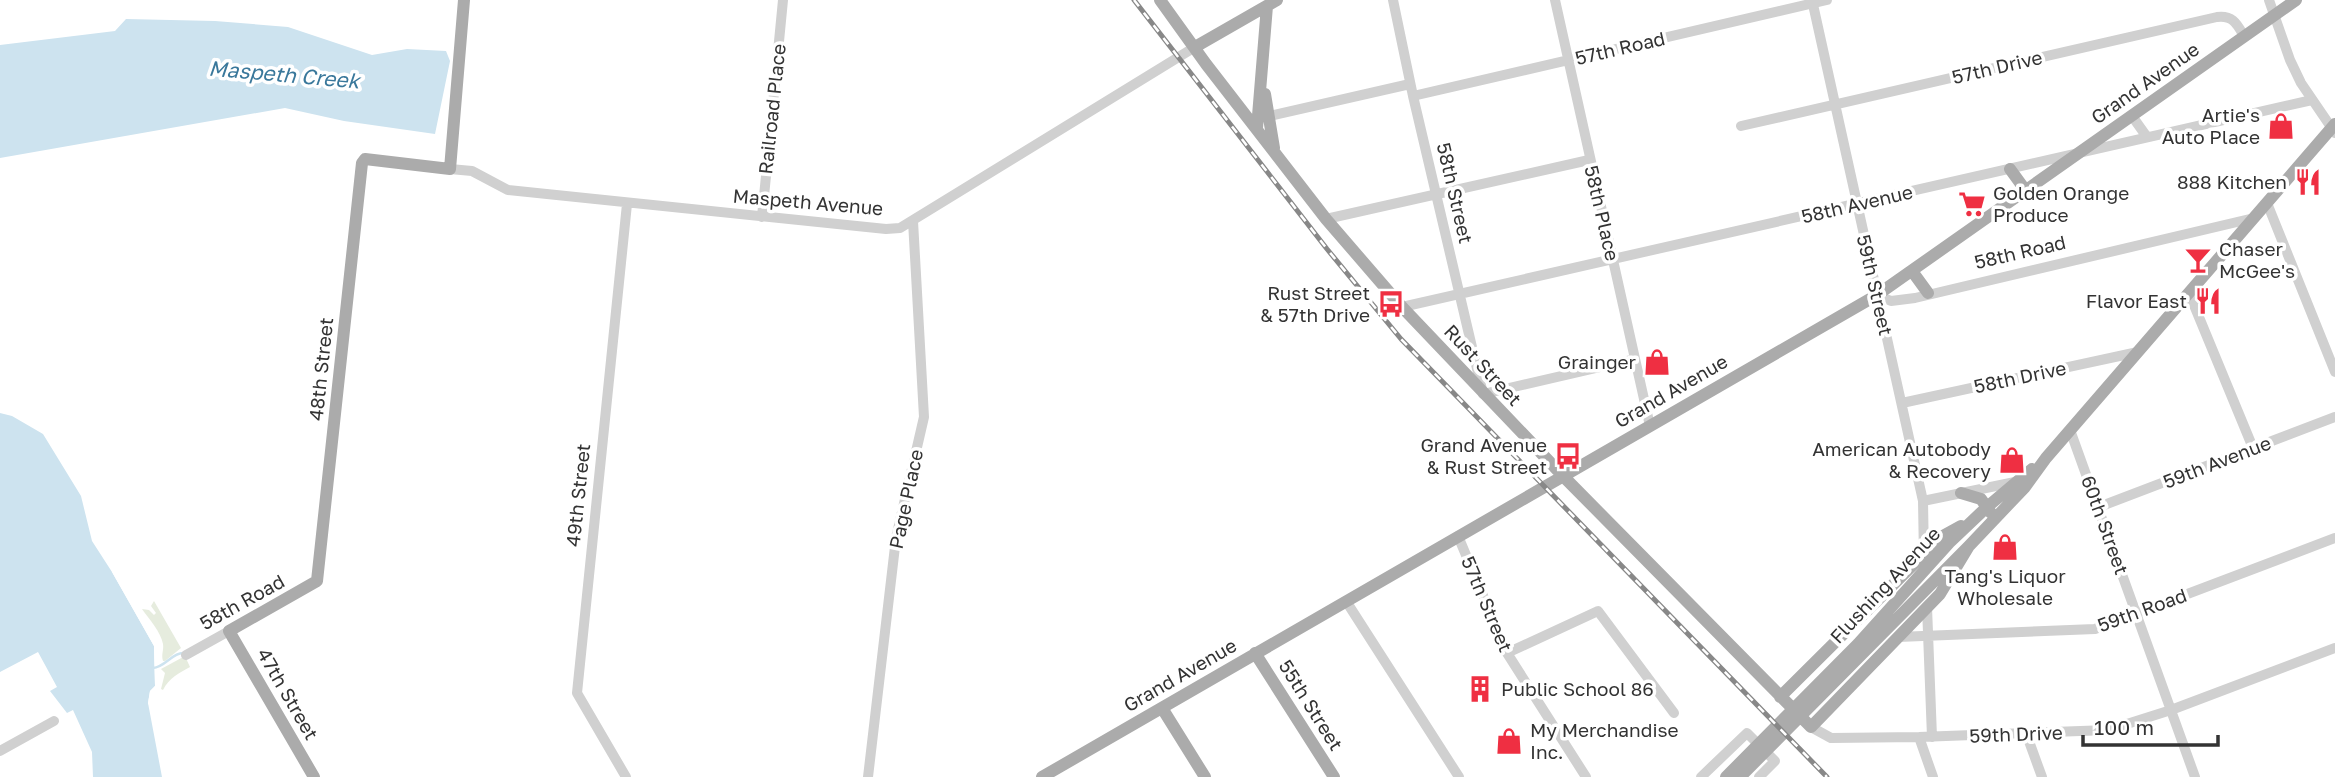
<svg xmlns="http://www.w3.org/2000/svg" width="2335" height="777" viewBox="0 0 2335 777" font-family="'Golos Text',sans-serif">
<rect width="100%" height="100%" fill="#fff"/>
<!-- green -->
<path fill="#e6ecde" d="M154,601L181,648L165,661H163C161,654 164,650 163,644C161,632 149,619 142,609L149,610L154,615L156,613L151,606Z
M185,656L190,667C179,673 169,678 163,690L161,689L165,673L161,669Z"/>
<!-- water -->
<path fill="#cde3ef" d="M126,19L215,21L288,27L372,55L407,49L446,51L450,61L435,134L344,121L285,108L0,158V45L115,31Z
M0,413L12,416L43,434L81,496L92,541L112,572L154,646L155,686L150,691L148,703L162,777H93L92,752L73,710L67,713L50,691L57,687L38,652L0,672Z"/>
<!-- pier -->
<path fill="#fff" d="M112,572L117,573L158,645L159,686L153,692L151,703L153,714L148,703L150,691L155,686L154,646Z"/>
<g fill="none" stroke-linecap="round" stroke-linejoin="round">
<!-- stream -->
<path stroke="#cde3ef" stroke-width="2.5" d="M153,668C165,667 172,653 183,653"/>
<!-- minor -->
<path stroke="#d0d0d0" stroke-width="10" d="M1393,0L1413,96L1483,394L1635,359
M1555,0L1650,426
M1812,0L1923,501L1924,558
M2269,0L2290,60L2301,83L2335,133
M1413,96L1827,0
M1269,116L1410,84
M2132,116L2147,137
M1741,126L2217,17C2233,15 2237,24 2244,36
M450,169L472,171L508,190L886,229L900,228L1195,47
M2267,203L2335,372
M762,217L783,0
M1326,219L1589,160
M2189,293L2253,448
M1877,295L1891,301L1915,298L2254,218
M1402,307L2312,100
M1902,403L2138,352
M2070,430L2195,777
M1923,501L2015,482
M2099,507L2335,417
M1458,536L1507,653L1586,777
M1346,601L1459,777
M1927,607L1932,737
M1898,637L2095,629L2335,538
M1507,653L1598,611L1674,713
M186,655L229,631
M1811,727L1831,738L1919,737L2108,730L2171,710L2335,648
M2026,733L2042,777
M1919,737L1933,777
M0,751L54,721
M626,777L577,693L627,204
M868,777L896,538L924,417L913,221
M1701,777L1747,733L1775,761L1759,777"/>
<!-- major -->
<path stroke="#ababab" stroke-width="12" d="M1160,0L1206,64L1326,219L1402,307L1563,476L1811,727L1940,594L1969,546
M1195,47L1277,0
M1265,94L1274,148
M1257,128L1267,6
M2010,169L2026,191
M1912,271L1928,293
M1961,493L1981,499L1991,513
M1255,653L1334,777
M1780,697L1941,537L1961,526
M1162,708L1205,777
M314,777L229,631L317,581L362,163L365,159L450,169L464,0
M1042,777L1877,295L2296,0
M1726,777L1858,644L1949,543L1987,507L2032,469
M1740,777L1969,546L2025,487L2046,458L2335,124"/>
<defs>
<path id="rail" d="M1134,0L1327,249L1401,339L1827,777"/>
</defs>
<!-- rail casing -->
<use href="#rail" stroke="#888" stroke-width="5"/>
<!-- rail -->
<use href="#rail" stroke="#fff" stroke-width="2.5" stroke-dasharray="8" stroke-linecap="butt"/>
</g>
<!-- icons -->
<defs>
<symbol id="shop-bare" viewBox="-9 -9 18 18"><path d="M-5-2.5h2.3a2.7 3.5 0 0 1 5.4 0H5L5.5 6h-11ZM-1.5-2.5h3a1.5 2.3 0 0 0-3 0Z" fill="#ef2f42" stroke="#fff" stroke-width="2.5" paint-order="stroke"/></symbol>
<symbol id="restaurant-bare" viewBox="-9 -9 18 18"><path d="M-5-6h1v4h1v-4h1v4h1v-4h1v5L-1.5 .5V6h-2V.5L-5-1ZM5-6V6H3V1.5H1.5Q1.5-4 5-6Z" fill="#ef2f42" stroke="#fff" stroke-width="2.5" paint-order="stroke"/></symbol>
<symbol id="supermarket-bare" viewBox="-9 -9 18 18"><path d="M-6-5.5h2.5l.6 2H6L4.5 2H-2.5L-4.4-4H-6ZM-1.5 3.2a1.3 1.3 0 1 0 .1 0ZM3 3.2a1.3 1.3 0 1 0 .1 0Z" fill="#ef2f42" stroke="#fff" stroke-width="2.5" paint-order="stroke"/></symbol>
<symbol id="bar-bare" viewBox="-9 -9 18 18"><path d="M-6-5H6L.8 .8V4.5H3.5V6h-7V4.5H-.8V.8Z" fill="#ef2f42" stroke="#fff" stroke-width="2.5" paint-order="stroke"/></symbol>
<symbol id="bus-bare" viewBox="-9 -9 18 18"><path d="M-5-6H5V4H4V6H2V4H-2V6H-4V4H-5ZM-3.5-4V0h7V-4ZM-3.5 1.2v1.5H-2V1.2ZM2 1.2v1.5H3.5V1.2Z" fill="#ef2f42" stroke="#fff" stroke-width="2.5" paint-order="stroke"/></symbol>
<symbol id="building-bare" viewBox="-9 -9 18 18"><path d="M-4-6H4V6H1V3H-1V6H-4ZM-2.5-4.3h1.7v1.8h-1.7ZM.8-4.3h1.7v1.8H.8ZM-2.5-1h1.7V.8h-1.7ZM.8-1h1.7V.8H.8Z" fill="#ef2f42" stroke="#fff" stroke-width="2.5" paint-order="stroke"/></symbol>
</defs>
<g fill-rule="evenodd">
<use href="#shop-bare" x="2262" y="107" width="38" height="38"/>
<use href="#restaurant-bare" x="2289" y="163" width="38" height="38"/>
<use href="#supermarket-bare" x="1953" y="185" width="38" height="38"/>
<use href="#bar-bare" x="2179" y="241" width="38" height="38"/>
<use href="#restaurant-bare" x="2189" y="282" width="38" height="38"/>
<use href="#bus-bare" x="1372" y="285" width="38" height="38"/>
<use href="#shop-bare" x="1638" y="343" width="38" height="38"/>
<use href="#bus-bare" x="1549" y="437" width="38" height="38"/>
<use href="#shop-bare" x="1993" y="441" width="38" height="38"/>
<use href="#shop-bare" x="1986" y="528" width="38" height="38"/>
<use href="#building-bare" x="1461" y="670" width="38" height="38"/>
<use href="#shop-bare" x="1490" y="722" width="38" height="38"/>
</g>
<g text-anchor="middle" stroke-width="7" stroke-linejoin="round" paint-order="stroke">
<!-- street labels -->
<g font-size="19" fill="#333" stroke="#fff">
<text transform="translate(1620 48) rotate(-13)" y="7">57th Road</text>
<text transform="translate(1997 67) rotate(-13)" y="7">57th Drive</text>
<text transform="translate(2145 83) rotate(-35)" y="7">Grand Avenue</text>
<text transform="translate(772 109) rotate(-84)" y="7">Railroad Place</text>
<text transform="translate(1455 193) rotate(77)" y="7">58th Street</text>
<text transform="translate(808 202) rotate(5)" y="7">Maspeth Avenue</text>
<text transform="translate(1857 204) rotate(-13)" y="7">58th Avenue</text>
<text transform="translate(1602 213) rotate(77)" y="7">58th Place</text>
<text transform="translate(2020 252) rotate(-13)" y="7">58th Road</text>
<text transform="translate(1875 285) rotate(77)" y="7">59th Street</text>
<text transform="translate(1483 365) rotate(47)" y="7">Rust Street</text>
<text transform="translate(321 369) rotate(-84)" y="7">48th Street</text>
<text transform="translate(2020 377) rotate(-12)" y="7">58th Drive</text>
<text transform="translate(1671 391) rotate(-30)" y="7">Grand Avenue</text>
<text transform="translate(2217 462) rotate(-21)" y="7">59th Avenue</text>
<text transform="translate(578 495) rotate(-84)" y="7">49th Street</text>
<text transform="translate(906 499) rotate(-78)" y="7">Page Place</text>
<text transform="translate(2105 525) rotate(70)" y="7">60th Street</text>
<text transform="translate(1885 585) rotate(-47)" y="7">Flushing Avenue</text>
<text transform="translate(242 602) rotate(-29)" y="7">58th Road</text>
<text transform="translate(1487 604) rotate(67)" y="7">57th Street</text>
<text transform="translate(2142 610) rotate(-20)" y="7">59th Road</text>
<text transform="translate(1180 675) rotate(-30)" y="7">Grand Avenue</text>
<text transform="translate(288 694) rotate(60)" y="7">47th Street</text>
<text transform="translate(1311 705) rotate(58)" y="7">55th Street</text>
<text transform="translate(2016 734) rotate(-2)" y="7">59th Drive</text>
</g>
<!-- poi labels -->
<g font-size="19" fill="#333" stroke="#fff" text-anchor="end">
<text x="2260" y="122">Artie's<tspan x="2260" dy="22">Auto Place</tspan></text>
<text x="2287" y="189">888 Kitchen</text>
<text x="1993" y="200" text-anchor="start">Golden Orange<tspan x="1993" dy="22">Produce</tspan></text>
<text x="2219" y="256" text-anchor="start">Chaser<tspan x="2219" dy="22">McGee's</tspan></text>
<text x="1370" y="300">Rust Street<tspan x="1370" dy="22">&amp; 57th Drive</tspan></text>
<text x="2187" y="308">Flavor East</text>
<text x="1636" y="369">Grainger</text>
<text x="1547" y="452">Grand Avenue<tspan x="1547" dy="22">&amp; Rust Street</tspan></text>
<text x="1991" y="456">American Autobody<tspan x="1991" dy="22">&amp; Recovery</tspan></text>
<text x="2005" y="583" text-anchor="middle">Tang's Liquor<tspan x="2005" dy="22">Wholesale</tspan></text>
<text x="1501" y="696" text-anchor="start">Public School 86</text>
<text x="1530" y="737" text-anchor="start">My Merchandise<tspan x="1530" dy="22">Inc.</tspan></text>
</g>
<!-- water labels -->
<g font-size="21" font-style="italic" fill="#3a789b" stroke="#fff">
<text transform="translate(284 75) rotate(5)" y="7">Maspeth Creek</text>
</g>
</g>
<!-- scale -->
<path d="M2083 735v10h135v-10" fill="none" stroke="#333333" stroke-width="3.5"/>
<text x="2094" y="735" font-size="21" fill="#333333" stroke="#ffffff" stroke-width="5" paint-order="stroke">100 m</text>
</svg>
